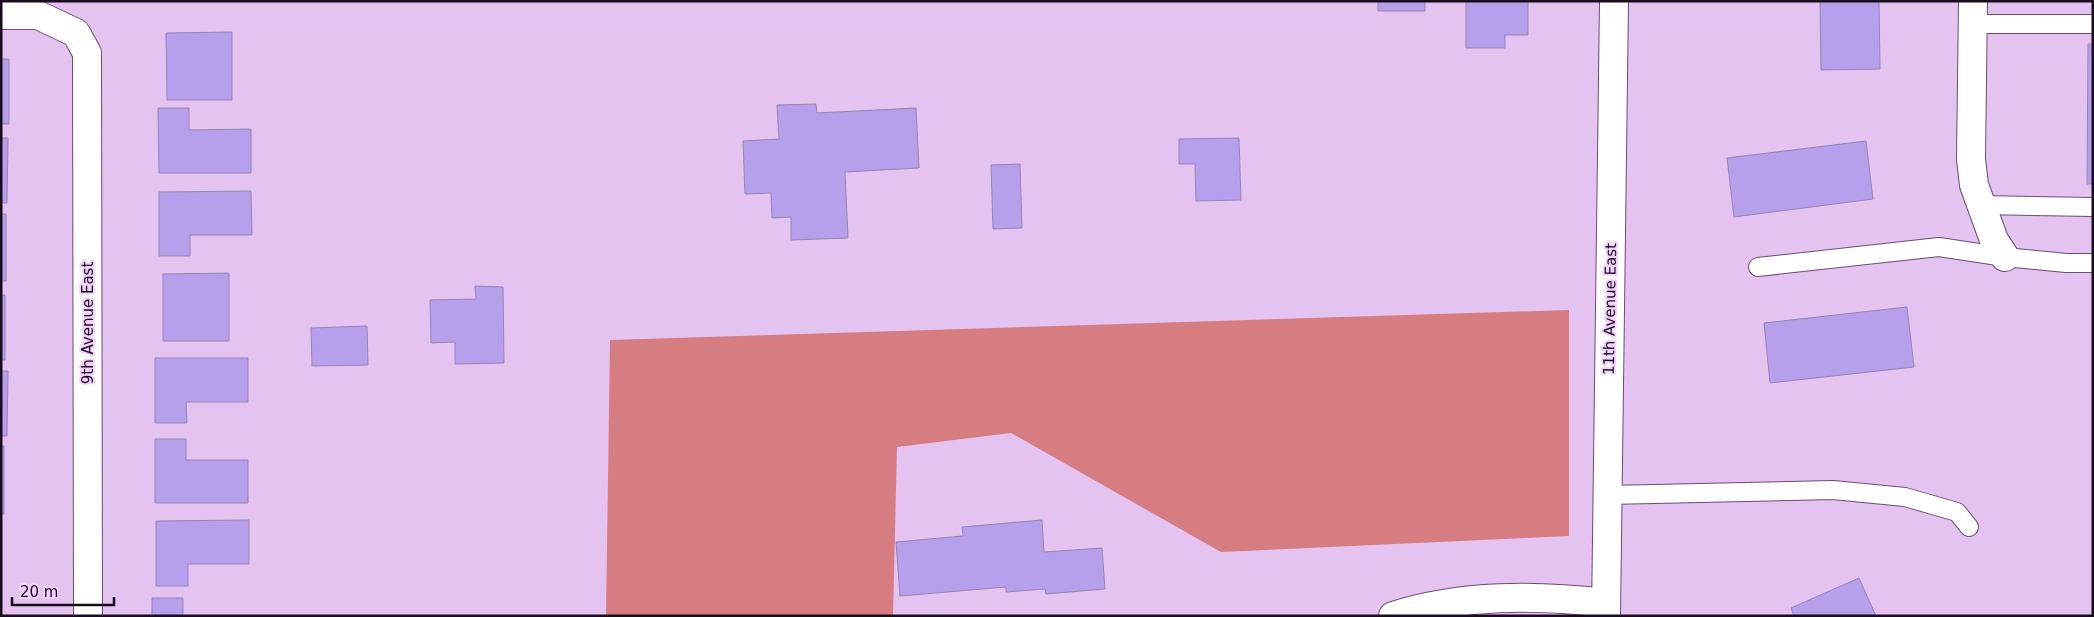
<svg xmlns="http://www.w3.org/2000/svg" width="2094" height="617" viewBox="0 0 2094 617" font-family="'DejaVu Sans',sans-serif">
<rect width="100%" height="100%" fill="#e5c3f1"/>
<!-- forest -->
<path fill="#d57d81" d="M1569,310V536L1221,552L1011,433L897,447L893,616H606L610,340Z"/>
<!-- building -->
<path fill="#b69feb" stroke="#9486b6" d="M1378,1H1425V11H1378Z
M1466,1H1528V35H1505V48H1466Z
M1820,1H1879L1880,69L1821,70Z
M232,32V100H167L166,33Z
M2088,44H2093V184H2087Z
M1,59H9V124H1Z
M816,104L817,113L916,108L919,168L845,172L848,238L791,240V217L772,218L771,193L745,194L743,141L779,139L777,105Z
M158,108H189V130L251,129V173H159Z
M1,138H8L7,203H1Z
M1239,138L1241,200L1196,201L1195,164H1179V139Z
M1866,141L1873,199L1734,217L1727,158Z
M1020,164L1022,228L993,229L991,165Z
M251,191L252,235H190V256H159V192Z
M1,214H6V281H1Z
M229,273V341H163V274Z
M475,286L503,287L504,363L455,364V342L431,343L430,300L476,299Z
M1,295H5V360H1Z
M1907,307L1914,367L1770,383L1764,323Z
M367,326L368,365L312,366L311,328Z
M155,358H248V402H186L187,423H155Z
M1,371H8L7,436H1Z
M155,439H186V460H248V503H155Z
M1,446H4V514H1Z
M249,520V564H188V586H156V521Z
M1042,520L1044,552L1102,548L1105,589L1046,594L1045,589L1006,592V587L900,596L896,542L963,536L962,527Z
M1859,578L1876,616H1794L1791,608Z
M152,598H183V616H152Z"/>
<g fill="none" stroke-linecap="round" stroke-linejoin="round">
<defs>
<path id="service" d="M1973,24H2093
M1981,205L2093,207
M1758,267L1939,247L2005,257L2066,263H2093
M1608,495L1833,490L1905,497L1957,512L1969,527"/>
<path id="minor" d="M1973,1L1971,159L1974,185L1994,240L2005,257
M1,15H38L76,33L87,53L88,616
M1393,616C1462,594 1536,595 1606,603
M1606,616L1614,1"/>
</defs>
<!-- service casing -->
<use href="#service" stroke="#6b4d74" stroke-width="20"/>
<!-- minor casing -->
<use href="#minor" stroke="#6b4d74" stroke-width="30"/>
<!-- service -->
<use href="#service" stroke="#fff" stroke-width="18"/>
<!-- minor -->
<use href="#minor" stroke="#fff" stroke-width="28"/>
</g>
<g text-anchor="middle" stroke-width="4" stroke-linejoin="round" paint-order="stroke">
<!-- street labels -->
<g font-size="15" fill="#190d1d" stroke="#f3d0fe">
<text transform="translate(1610 309) rotate(-89)" y="5">11th Avenue East</text>
<text transform="translate(88 323) rotate(-90)" y="5">9th Avenue East</text>
</g>
</g>
<!-- border -->
<rect width="2094" height="617" fill="none" stroke="#190d1d" stroke-width="5"/>
<!-- scale -->
<path d="M12 597v8h102v-8" fill="none" stroke="#190d1d" stroke-width="2.5"/>
<text x="20" y="597" font-size="15" fill="#190d1d" stroke="#f3d0fe" stroke-width="4" paint-order="stroke">20 m</text>
</svg>
